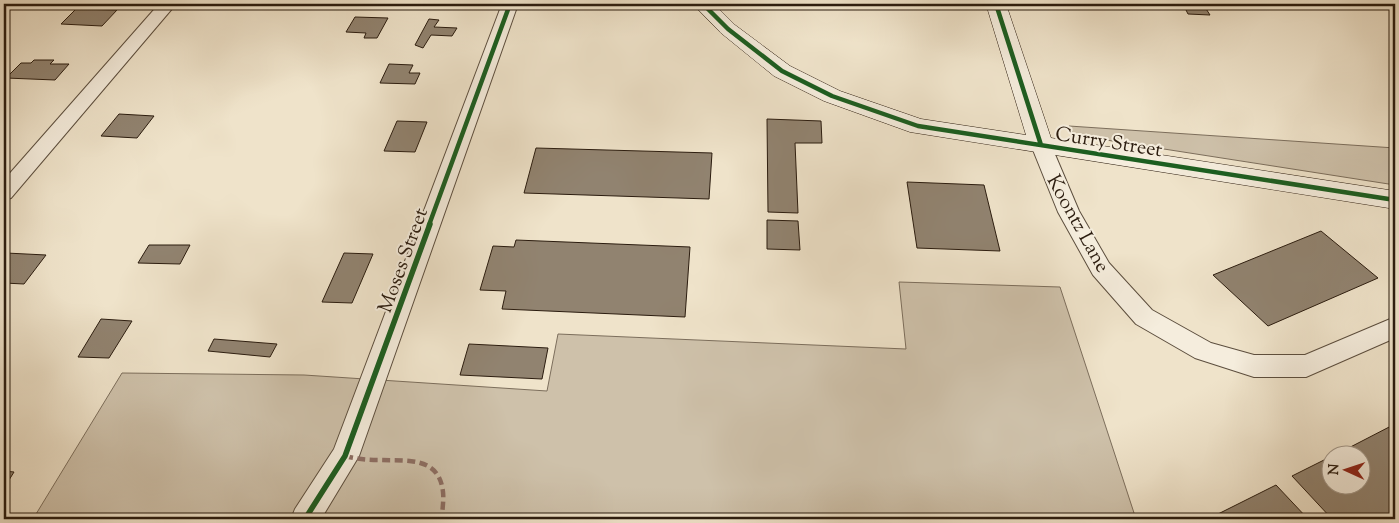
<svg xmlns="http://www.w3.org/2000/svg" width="1399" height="523" viewBox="0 0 1399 523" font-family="'Sorts Mill Goudy',serif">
<rect width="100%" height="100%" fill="#efe3ca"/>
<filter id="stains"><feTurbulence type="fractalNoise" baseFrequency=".004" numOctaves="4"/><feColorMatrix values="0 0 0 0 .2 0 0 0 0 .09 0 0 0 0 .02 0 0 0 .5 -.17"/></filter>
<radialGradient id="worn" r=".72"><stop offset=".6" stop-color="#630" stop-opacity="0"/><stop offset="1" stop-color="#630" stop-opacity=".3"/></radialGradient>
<!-- green -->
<path fill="#cec1aa" stroke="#7c6e5c" d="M1069,126L1395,148V185L1074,135Z
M899,282L1060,287L1136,519H33L122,373L304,375L547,391L558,334L906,349Z"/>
<!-- building -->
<path fill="#918370" stroke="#2b1c0f" d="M1170,4H1203L1210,15L1188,14L1183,4Z
M76,9L117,10L102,26L61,24Z
M355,17L388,18L377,38H364L366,33L346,32Z
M429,19L439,20L434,27L457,28L452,36L431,35L423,48L415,45Z
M34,60H54L50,64H69L55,80L6,78L21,63H31Z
M389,64L413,65L409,73H420L415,84L380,83Z
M119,114L154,116L137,138L101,136Z
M767,119L821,121L822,143H795L798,213L768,212Z
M397,121L427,122L415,152L384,151Z
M536,148L712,153L709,199L524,193Z
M907,182L984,185L1000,251L917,248Z
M767,220L798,221L800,250L767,249Z
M1321,231L1378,278L1268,326L1213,275Z
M516,240L690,247L685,317L502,309L506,291L480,290L493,246L514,247Z
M149,245H190L180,264L138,263Z
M6,253L46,255L24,284L4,283V256Z
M344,253L373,254L352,303L322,302Z
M101,319L132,321L109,358L78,357Z
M214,339L277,344L270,357L208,351Z
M469,344L548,348L542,379L460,375Z
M1395,424V519H1332L1292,476L1332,456V486H1362V456H1333Z
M4,471L14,472L4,488Z
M1276,485L1308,519H1208Z"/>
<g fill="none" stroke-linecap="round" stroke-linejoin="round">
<defs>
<path id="street" d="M159,4H176L11,198L4,200V180Z
M502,4H518L359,456L321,519H291L295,509L334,449Z
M1041,138L1048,140L1051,145L1079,211L1109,263L1152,310L1211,343L1254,355H1305L1395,317V338L1306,377H1254L1195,358L1136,324L1093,275L1058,212L1031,145L1034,140Z"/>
<path id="secondary" d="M693,4H714L735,25L790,66L840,91L921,119L1026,135L986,4H1006L1051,138L1395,191V209L910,132L824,101L774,76L721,33Z"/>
</defs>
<!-- street casing -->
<use href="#street" stroke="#5c4e3e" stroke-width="2"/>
<!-- secondary casing -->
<use href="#secondary" stroke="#2b1c0f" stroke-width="1"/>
<!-- street -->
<use href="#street" fill="#f5eddd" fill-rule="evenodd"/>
<!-- secondary -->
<use href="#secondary" fill="#f5eddd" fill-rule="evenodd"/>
<!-- quiet -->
<path stroke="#8d6e63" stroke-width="4.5" stroke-dasharray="8 4.5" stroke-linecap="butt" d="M345,456C357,459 368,460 380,460C407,461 439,456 443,492C444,501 442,510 442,519"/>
<defs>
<path id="cycleway-far1" d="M703,4L728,29L782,71L832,96L918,126L1395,200
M996,4L1041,145
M429,225L510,4"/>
<path id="cycleway" d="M305,519L345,456L430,224"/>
</defs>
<!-- cycleway-far1 casing -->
<use href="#cycleway-far1" stroke="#f5eddd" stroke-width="7"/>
<!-- cycleway casing -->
<use href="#cycleway" stroke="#f5eddd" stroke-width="9"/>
<!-- cycleway-far1 -->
<use href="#cycleway-far1" stroke="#1b5e20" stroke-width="4.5"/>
<!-- cycleway -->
<use href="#cycleway" stroke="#1b5e20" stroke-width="5.5"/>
</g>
<g text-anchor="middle" stroke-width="4" stroke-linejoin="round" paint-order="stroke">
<!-- street labels -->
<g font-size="20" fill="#2b1c0f" stroke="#f5eddd">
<text transform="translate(1109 141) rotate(9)" y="7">Curry Street</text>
<text transform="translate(1079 223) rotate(61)" y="7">Koontz Lane</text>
<text transform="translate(402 260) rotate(-70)" y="7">Moses Street</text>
</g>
</g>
<!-- margin -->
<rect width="1399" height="523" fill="none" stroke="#efe3ca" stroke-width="20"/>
<rect x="5" y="5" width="1389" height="513" fill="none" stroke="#2b1c0f" stroke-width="2.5"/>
<rect x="10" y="10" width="1379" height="503" fill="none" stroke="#2b1c0f"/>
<!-- north arrow -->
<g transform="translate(1346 470) rotate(273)"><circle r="24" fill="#f5eddd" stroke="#a4998b"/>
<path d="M0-4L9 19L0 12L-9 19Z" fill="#8f2418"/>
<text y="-8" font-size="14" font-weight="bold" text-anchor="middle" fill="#2b1c0f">N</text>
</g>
<rect width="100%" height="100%" filter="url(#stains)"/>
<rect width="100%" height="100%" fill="url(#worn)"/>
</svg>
